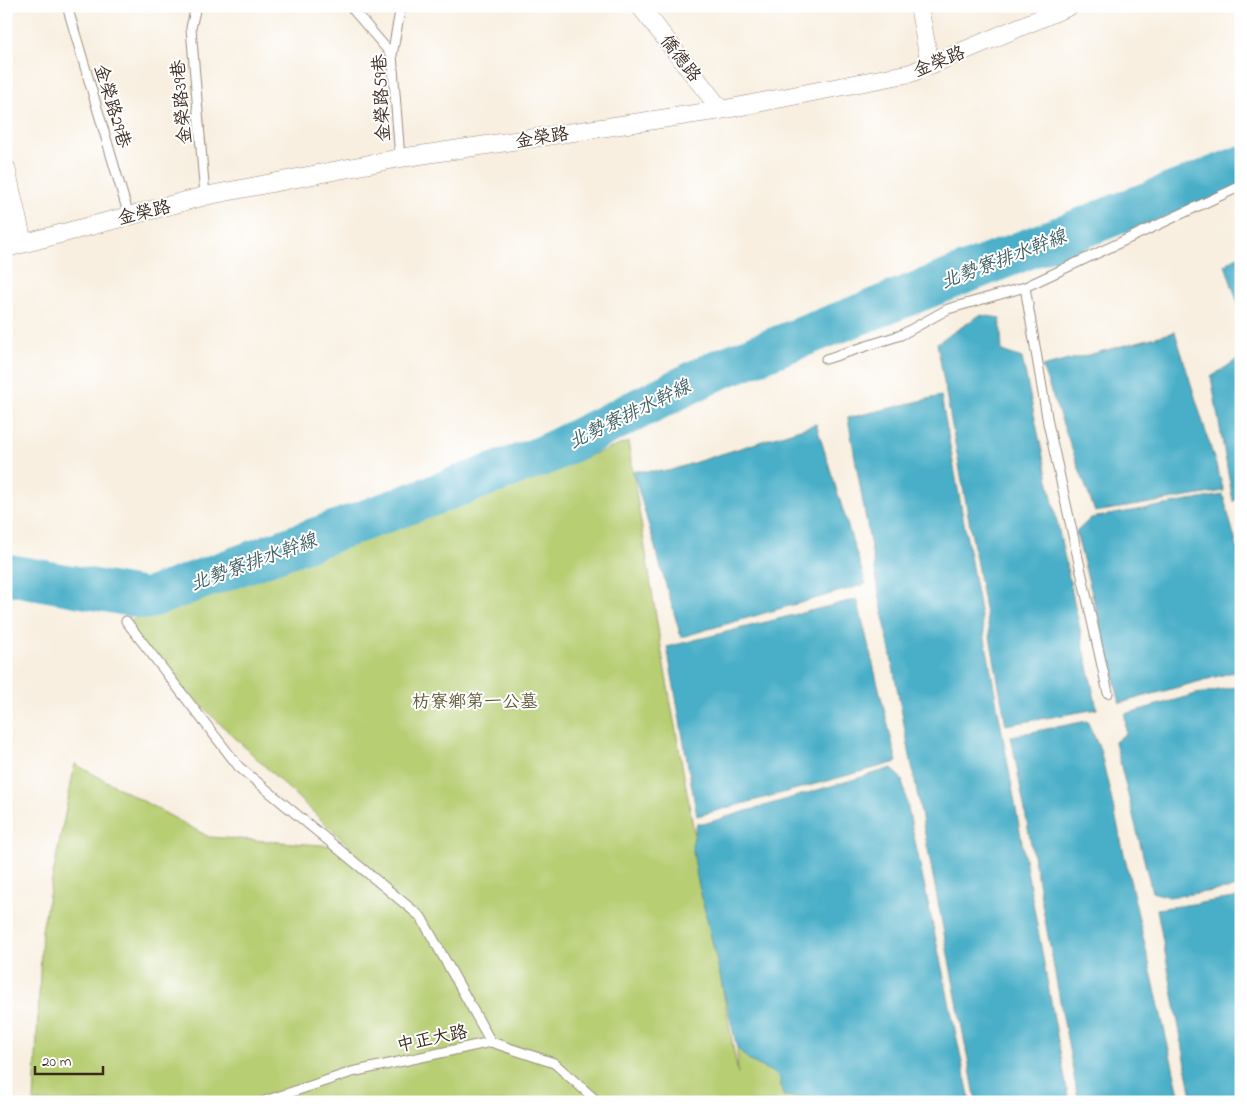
<svg xmlns="http://www.w3.org/2000/svg" width="1247" height="1108" viewBox="0 0 1247 1108" font-family="'Indie Flower','LXGW WenKai TC',sans-serif">
<rect width="100%" height="100%" fill="#fff"/>
<filter id="ink" filterUnits="userSpaceOnUse"><feTurbulence type="fractalNoise" baseFrequency=".02" numOctaves="2"/><feDisplacementMap in="SourceGraphic" scale="10" xChannelSelector="R" yChannelSelector="G"/><feConvolveMatrix kernelMatrix="1 2 1 2 8 2 1 2 1" color-interpolation-filters="sRGB"/></filter>
<filter id="wash" filterUnits="userSpaceOnUse"><feTurbulence type="fractalNoise" baseFrequency=".0096" numOctaves="4" result="noise"/><feDisplacementMap in="SourceGraphic" scale="20" xChannelSelector="R" yChannelSelector="G"/><feGaussianBlur stdDeviation="1.12" result="paint"/><feColorMatrix in="noise" values="0 0 0 0 0 0 0 0 0 0 0 0 0 0 0 0 0 1.4 0 .05"/><feComposite in="paint" operator="in"/></filter>
<g filter="url(#wash)">
<rect width="100%" height="100%" fill="#f8efe0"/>
<!-- green -->
<path fill="#b7ce73" stroke="#797c48" d="M628,442L663,660L738,1074L737,1048L976,1102H34L42,930L75,764L209,837L350,847L132,640L130,621Z"/>
<!-- water -->
<path fill="#49afc8" stroke="#426c73" d="M1241,254V312L1225,265Z
M980,315L1000,318L1002,351L1022,358L1097,709L1006,725L937,343Z
M1175,332L1224,491L1095,512L1042,367Z
M1241,357V499L1233,501L1211,377Z
M941,396L1069,1101H976L881,604L848,418Z
M816,424L866,584L681,637L633,471H668Z
M1223,495L1241,561V670L1120,703L1076,532L1091,518Z
M857,599L897,762L697,816L667,647Z
M1241,686V887L1169,897L1152,892L1115,742L1126,733L1125,714L1196,694Z
M1087,721L1100,749L1180,1098H1078L1011,736Z
M892,768L902,780L970,1100L851,1102L783,1096L780,1079L774,1073L750,1061L737,1048L697,877L692,845L697,824H703Z
M1241,897V1097H1192L1157,909Z"/>
<g fill="none" stroke-linecap="round" stroke-linejoin="round">
<!-- river -->
<path stroke="#49afc8" stroke-width="41" d="M6,574L147,599L545,455L717,370L1241,166"/>
</g>
</g>
<g filter="url(#ink)">
<g fill="none" stroke-linecap="round" stroke-linejoin="round">
<defs>
<path id="service" d="M67,6L129,216
M196,6L191,28L205,196
M350,6L392,55
M400,158L392,55L401,6
M1025,287L1048,423L1108,693
M826,359L901,335L948,309L1025,287L1241,186
M126,621L239,767L421,917L491,1042
M262,1102L352,1072L491,1042L554,1063L598,1102"/>
<path id="minor" d="M640,6L721,110
M919,6L930,65
M6,168L23,243
M6,248L205,196L400,158L721,110L911,73L1070,6"/>
</defs>
<!-- service casing -->
<use href="#service" stroke="#9a8c7f" stroke-width="11"/>
<!-- minor casing -->
<use href="#minor" stroke="#9a8c7f" stroke-width="19"/>
<!-- service -->
<use href="#service" stroke="#fff" stroke-width="9"/>
<!-- minor -->
<use href="#minor" stroke="#fff" stroke-width="18"/>
</g>
</g>
<g text-anchor="middle" stroke-width="4" stroke-linejoin="round" paint-order="stroke">
<!-- street labels -->
<g font-size="18" fill="#3b2a1e" stroke="#fff">
<text transform="translate(681 58) rotate(52)" y="6">僑德路</text>
<text transform="translate(939 61) rotate(-22)" y="6">金榮路</text>
<text transform="translate(381 98) rotate(-93)" y="6">金榮路59巷</text>
<text transform="translate(181 102) rotate(-95)" y="6">金榮路39巷</text>
<text transform="translate(113 106) rotate(73)" y="6">金榮路29巷</text>
<text transform="translate(542 137) rotate(-9)" y="6">金榮路</text>
<text transform="translate(144 212) rotate(-14)" y="6">金榮路</text>
<text transform="translate(432 1038) rotate(-12)" y="6">中正大路</text>
</g>
<!-- park labels -->
<g font-size="18" fill="#605b38" stroke="#fff">
<text x="475" y="707">枋寮鄉第一公墓</text>
</g>
<!-- water labels -->
<g font-size="19" font-style="italic" fill="#415f62" stroke="#fff">
<text transform="translate(1003 258) rotate(-21)" y="7">北勢寮排水幹線</text>
<text transform="translate(629 413) rotate(-26)" y="7">北勢寮排水幹線</text>
<text transform="translate(253 561) rotate(-20)" y="7">北勢寮排水幹線</text>
</g>
</g>
<!-- margin -->
<rect width="1247" height="1108" fill="none" stroke="#fff" stroke-width="25"/>
<!-- scale -->
<path d="M35 1066v8h68v-8" fill="none" stroke="#3b2a1e" stroke-width="2.5"/>
<text x="42" y="1066" font-size="15" fill="#3b2a1e" stroke="#ffffff" stroke-width="4" paint-order="stroke">20 m</text>
</svg>
